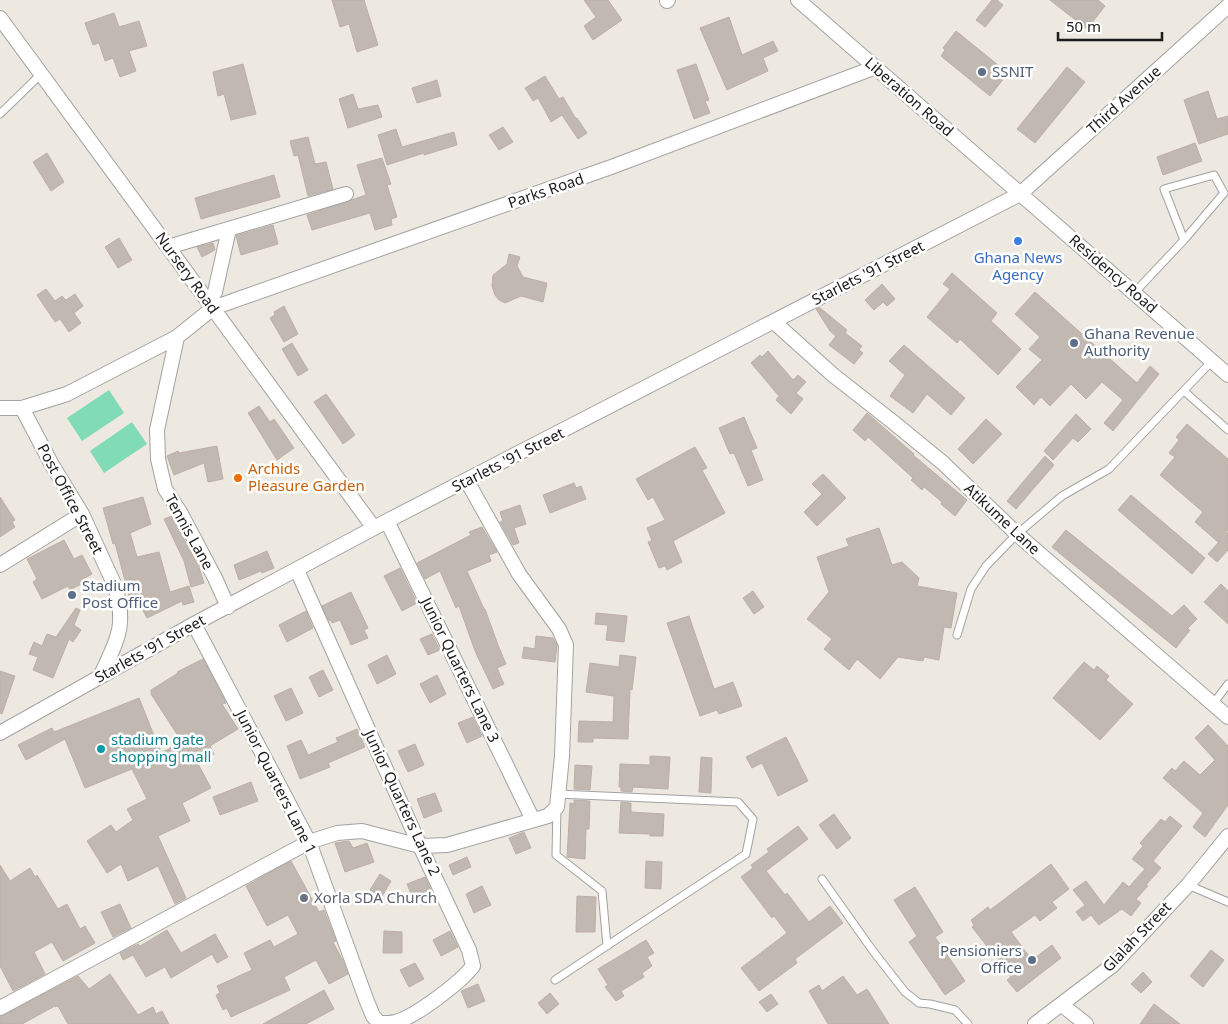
<svg xmlns="http://www.w3.org/2000/svg" width="1228" height="1024" viewBox="0 0 1228 1024" font-family="'Noto Sans',sans-serif">
<rect width="100%" height="100%" fill="#ede9e1"/>
<!-- pitch -->
<path fill="#80dbb6" d="M109,390L124,413L82,441L67,418Z
M132,422L147,444L104,473L90,451Z"/>
<!-- building -->
<path fill="#c1b8b1" stroke="#beafa4" d="M332,0H364L378,45L357,52L349,24L340,27Z
M584,0H608L622,20L593,40L584,26L596,17Z
M992,0H997L1003,5L985,27L976,20Z
M1050,0H1098L1105,6L1087,29Z
M114,13L119,27L139,21L147,46L129,51L136,71L120,77L113,58L105,61L99,43L93,45L85,23Z
M729,17L742,55L773,41L778,51L763,58L768,71L727,90L700,28Z
M956,31L1008,73L990,96L941,56L945,50L943,48Z
M243,64L256,114L231,120L224,94L218,96L213,72Z
M696,64L709,100L705,101L710,113L694,119L677,70Z
M1067,67L1085,82L1035,143L1017,129Z
M545,76L559,99L563,97L576,119L577,118L587,133L578,139L562,115L551,122L538,98L533,101L525,88Z
M437,80L441,96L417,103L412,88Z
M1208,91L1217,119L1228,116V134L1199,144L1184,100Z
M353,94L358,109L378,105L382,117L348,128L339,99Z
M503,127L513,142L499,150L489,135Z
M396,129L402,147L454,132L457,145L424,155V153L387,165L378,135Z
M308,137L315,164L326,162L333,189L308,196L298,155L294,156L290,141Z
M1195,143L1202,161L1163,175L1157,157Z
M47,153L64,182L51,191L33,162Z
M382,158L391,184L387,185L397,217L391,219L392,225L375,230L370,213L312,230L307,215L366,195L357,165Z
M274,175L280,197L201,219L195,198Z
M273,225L278,244L241,255L236,236Z
M119,238L132,260L118,268L105,247Z
M213,243L215,250L202,257L197,247Z
M509,254L520,257L517,266L523,277L547,283L543,302L521,296L505,303L499,300L495,295L492,286L493,275L507,264Z
M952,273L997,313L991,321L1021,349L998,375L960,339L957,343L927,317L950,289L943,284Z
M882,284L895,299L887,306L883,302L874,310L865,300Z
M46,289L55,301L62,296L66,300L75,294L83,306L74,313L81,323L69,332L60,319L55,322L37,295Z
M1035,292L1137,383L1150,366L1159,374L1113,431L1104,423L1123,400L1102,382L1086,399L1071,384L1050,406L1041,397L1034,405L1016,387L1042,360L1029,349L1040,337L1015,314Z
M284,306L298,334L284,342L270,318L275,315L274,312Z
M819,307L847,330L845,333L862,346L859,350L863,353L854,364L829,345L836,336L830,331L816,309Z
M292,343L308,370L298,376L282,349Z
M904,345L965,398L951,415L927,394L913,413L890,396L905,375L889,361Z
M768,351L793,380L798,375L806,382L796,393L803,399L791,414L776,400L779,396L751,363L760,355L762,357Z
M326,394L355,435L343,444L314,402Z
M259,406L270,422L274,419L294,448L277,460L248,413Z
M867,413L914,454L913,455L967,500L955,516L941,504L942,502L924,487L922,490L911,480L913,478L868,437L865,441L853,430Z
M1076,414L1091,429L1078,442L1073,438L1053,460L1044,451Z
M744,417L757,448L751,450L763,480L748,486L734,453L730,454L719,428Z
M986,419L1002,434L973,464L958,449Z
M1187,424L1228,459V530L1218,542L1195,522L1203,512L1160,475L1175,457L1169,453L1179,440L1176,437Z
M217,446L223,479L208,482L204,463L174,475L167,456L178,451L179,453Z
M695,447L707,468L702,470L725,513L673,541L682,562L667,570L665,566L659,568L648,542L652,541L647,528L665,520L653,497L648,500L636,479Z
M1045,456L1054,465L1016,509L1007,501Z
M823,474L846,498L817,526L804,512L822,494L812,484Z
M574,483L576,488L581,486L586,499L550,513L543,495Z
M1131,495L1205,558L1192,574L1118,510Z
M0,497L15,520L12,522L15,527L0,537Z
M143,497L151,524L130,533L137,557L159,552L170,592L189,586L194,602L183,605L182,601L147,618L135,595L129,596L115,543L113,544L103,508Z
M520,505L526,524L514,528L519,543L513,545L500,522L503,521L500,512Z
M172,516L199,567L204,583L191,587L184,561L164,519Z
M482,527L497,552L489,555L491,561L467,571L484,609H485L498,645L506,664L497,668L504,684L493,689L475,651L459,606L456,608L440,571L425,579L417,563L471,535L469,532Z
M879,528L892,565L902,562L919,578L917,586L957,593L951,628L944,627L939,660L924,657L923,661L898,657L880,679L857,659L849,670L824,649L832,639L807,619L829,592L817,557L849,546L846,539Z
M1066,530L1172,616L1184,605L1197,619L1187,629L1190,630L1176,648L1052,547Z
M1228,532V550L1217,562L1208,554Z
M64,540L74,559L82,555L92,574L81,580L83,583L70,590L68,586L42,599L33,582L37,579L27,559Z
M267,551L274,568L262,573L261,571L239,580L234,565Z
M400,568L417,603L402,611L384,576Z
M1221,584L1228,591V624L1204,602Z
M753,591L764,607L754,614L743,598Z
M351,592L368,628L364,630L368,638L351,645L340,620L332,623L331,620L329,621L322,606Z
M76,608L80,610L74,625L81,630L73,642L69,639L53,678L33,670L38,657L29,654L34,642L42,646L47,634L56,637Z
M306,611L313,628L287,642L279,625Z
M596,613L627,616L624,642L606,640L608,625L595,624Z
M689,616L714,689L733,682L742,706L719,714L717,710L700,716L667,623Z
M432,634L440,650L428,655L420,639Z
M536,636L553,638L557,645L555,662L522,658L524,647L535,649Z
M387,655L396,674L377,684L368,665Z
M620,655L636,657L632,690L630,689L628,739L593,738V742H578L579,721L613,722L614,696L586,692L590,663L619,667Z
M203,659L226,703L222,704L238,729L210,746L214,754L198,764L211,788L182,803L190,821L158,836L186,898L175,904L158,866L128,881L121,864L107,873L87,841L111,825L116,832L133,820L127,809L147,799L132,769L85,788L65,739L26,760L18,745L52,728L54,732L139,698L161,753L182,742L151,694V690L178,673L177,672Z
M1084,662L1094,670L1097,666L1109,676L1106,680L1133,704L1100,740L1053,698Z
M323,670L333,690L319,697L309,677Z
M0,671L15,676L2,714L0,713Z
M437,675L446,694L430,703L420,684Z
M291,688L303,713L286,721L274,696Z
M473,717L482,736L467,743L458,723Z
M1208,725L1228,746V805L1205,837L1193,827L1203,813L1163,778L1172,768L1175,771L1184,761L1200,775L1215,760L1195,738Z
M357,729L365,747L328,763L330,767L300,779L287,746L301,740L308,755L338,742L336,738Z
M786,737L808,781L778,796L762,763L752,768L746,757Z
M415,744L424,765L408,772L398,751Z
M650,756L670,757L668,789L633,787L632,792L621,791V787H619L620,764L650,765Z
M701,757L712,758L711,793L699,792Z
M575,765L592,766L590,790L574,789Z
M251,782L258,801L220,815L213,797Z
M435,793L442,811L424,818L417,799Z
M574,800L590,801L589,829H586L585,859L567,857L570,803L574,804Z
M621,802L631,803V812L664,814L663,836H650V834L619,833Z
M834,814L851,838L837,849L819,825Z
M1170,816L1182,826L1153,861L1161,868L1146,885L1148,886L1136,899L1141,903L1131,916L1122,909L1099,925L1091,915L1083,921L1076,912L1085,905L1073,890L1086,881L1104,905L1123,882L1129,887L1145,869L1132,859L1143,846L1140,843L1161,819L1165,822Z
M798,826L808,839L766,871L785,895L787,893L809,922L830,906L843,923L795,959L797,963L759,991L741,968L787,933L774,916L772,918L741,877L753,868L751,865L769,852L767,849Z
M524,832L531,848L516,854L509,838Z
M349,841L353,848L367,843L374,862L345,872L335,843Z
M467,857L471,867L453,875L449,865Z
M291,861L319,912L324,910L336,941L333,942L343,961L348,974L329,984L316,960L284,977L290,990L231,1017L227,1008L223,1010L216,995L220,993L217,986L252,970L244,953L270,940L274,947L298,934L288,915L267,926L246,886Z
M646,861L662,862L661,889L645,888Z
M1051,864L1069,889L1052,902L1057,908L1040,921L1035,915L1011,932L1032,960L1052,945L1061,958L1017,992L1007,980L1011,977L972,927L974,925L971,920L988,907L990,910Z
M0,865L10,881L30,868L35,877L37,875L58,909L67,904L80,929L85,926L95,943L63,961L52,942L34,952L45,974L13,991L0,966Z
M380,874L391,881L381,898L370,890Z
M425,877L433,894L414,901L407,884Z
M482,886L491,905L474,913L466,894Z
M915,887L943,932L935,937L965,981L945,995L909,942L917,936L894,900Z
M577,896L596,897L595,932H576Z
M120,904L131,928L113,937L101,912Z
M167,930L181,953L215,934L228,957L217,963L212,954L171,978L165,967L146,977L133,955L123,960L120,953L138,944L140,946Z
M384,931L402,932V953H383Z
M450,931L458,947L441,956L433,940Z
M646,940L654,953L647,957L652,966L642,973L644,977L621,991L624,996L616,1001L605,987L608,985L598,969Z
M1211,950L1224,960L1203,987L1190,976Z
M415,963L424,979L409,987L400,970Z
M1143,972L1152,982L1141,993L1131,984Z
M110,974L138,1015L153,1007L156,1014L162,1011L169,1024H68L58,1006L55,1007V1006L22,1024H0V1017L78,976L89,989Z
M843,976L857,995L867,989L889,1024H828L809,991L819,985L822,991Z
M478,984L485,1001L468,1008L461,991Z
M324,990L334,1009L306,1024H263Z
M550,993L559,1004L547,1014L538,1003Z
M771,994L778,1004L767,1012L759,1002Z
M1154,1004L1180,1024H1140Z"/>
<g fill="none" stroke-linecap="round" stroke-linejoin="round">
<defs>
<path id="lane" d="M0,114L41,74
M1135,292L1184,240L1224,193L1214,175L1164,189L1184,240
M1184,391L1228,430
M957,635L971,589L986,566L1017,534L1062,496L1109,469L1212,361
M1213,704L1228,684
M557,807L556,855L602,891L607,946
M822,879L873,951L905,992L919,1003L930,1004L955,1010L968,1024
M1188,885L1228,902
M555,980L746,854L753,819L738,802L558,794"/>
<path id="street" d="M798,0L1228,375
M667,1L668,0
M0,18L374,528
M168,247L346,194
M209,303L215,292L229,229
M774,322L833,375L893,422L943,463L1017,534L1228,717
M177,337L157,430L158,459L165,489L180,512L215,578L228,607
M0,408H22L67,394L177,337L213,308L614,166L876,67
M22,408L52,465L82,514L115,586C127,627 117,640 100,677
M387,521L533,820
M0,565L82,514
M194,624L309,842L366,999L373,1016L379,1023C384,1023 390,1023 395,1022C414,1018 461,982 473,966L469,950L420,846L297,570
M0,733L194,624L387,521L1020,194L1228,6
M1062,1005L1086,1024
M0,1008L309,842L337,833L362,831L420,846L447,845L548,816L557,807L562,756L566,645L559,629L519,574L467,481
M1035,1024L1113,965L1188,885L1228,836"/>
</defs>
<!-- lane casing -->
<use href="#lane" stroke="#a2a2a2" stroke-width="9"/>
<!-- street casing -->
<use href="#street" stroke="#a2a2a2" stroke-width="16"/>
<!-- lane -->
<use href="#lane" stroke="#fff" stroke-width="7"/>
<!-- street -->
<use href="#street" stroke="#fff" stroke-width="14"/>
</g>
<!-- markers -->
<g fill="#5c6f8a" stroke="#fff" stroke-width="2">
<circle cx="982" cy="72" r="5"/>
<circle cx="1074" cy="343" r="5"/>
<circle cx="72" cy="595" r="5"/>
<circle cx="1032" cy="960" r="5"/>
</g>
<circle fill="#3f7fe0" stroke="#fff" stroke-width="2" cx="1018" cy="241" r="5"/>
<circle fill="#e8710a" stroke="#fff" stroke-width="2" cx="238" cy="478" r="5"/>
<circle fill="#0f9aa8" stroke="#fff" stroke-width="2" cx="101" cy="749" r="5"/>
<circle fill="#6b7280" stroke="#fff" stroke-width="2" cx="304" cy="898" r="5"/>
<g text-anchor="middle" stroke-width="5" stroke-linejoin="round" paint-order="stroke">
<!-- service labels -->
<g font-size="15" fill="#4e5e75" stroke="#fff" text-anchor="start">
<text x="992" y="77">SSNIT</text>
<text x="1084" y="339">Ghana Revenue<tspan x="1084" dy="17">Authority</tspan></text>
<text x="82" y="591">Stadium<tspan x="82" dy="17">Post Office</tspan></text>
<text x="1022" y="956" text-anchor="end">Pensioniers<tspan x="1022" dy="17">Office</tspan></text>
</g>
<!-- street labels -->
<g font-size="15" fill="#1b1b1b" stroke="#fff">
<text transform="translate(909 97) rotate(41)" y="5">Liberation Road</text>
<text transform="translate(1124 100) rotate(-42)" y="5">Third Avenue</text>
<text transform="translate(546 191) rotate(-19)" y="5">Parks Road</text>
<text transform="translate(187 273) rotate(54)" y="5">Nursery Road</text>
<text transform="translate(868 273) rotate(-27)" y="5">Starlets '91 Street</text>
<text transform="translate(1113 274) rotate(41)" y="5">Residency Road</text>
<text transform="translate(508 460) rotate(-27)" y="5">Starlets '91 Street</text>
<text transform="translate(70 499) rotate(62)" y="5">Post Office Street</text>
<text transform="translate(1002 519) rotate(43)" y="5">Atikume Lane</text>
<text transform="translate(189 532) rotate(61)" y="5">Tennis Lane</text>
<text transform="translate(150 649) rotate(-29)" y="5">Starlets '91 Street</text>
<text transform="translate(460 670) rotate(64)" y="5">Junior Quarters Lane 3</text>
<text transform="translate(276 782) rotate(63)" y="5">Junior Quarters Lane 1</text>
<text transform="translate(402 803) rotate(65)" y="5">Junior Quarters Lane 2</text>
<text transform="translate(1137 937) rotate(-46)" y="5">Glalah Street</text>
</g>
<!-- shop labels -->
<g font-size="15" fill="#366cbe" stroke="#fff">
<text x="1018" y="263">Ghana News<tspan x="1018" dy="17">Agency</tspan></text>
</g>
<!-- food labels -->
<g font-size="15" fill="#c56008" stroke="#fff" text-anchor="start">
<text x="248" y="474">Archids<tspan x="248" dy="17">Pleasure Garden</tspan></text>
</g>
<!-- culture labels -->
<g font-size="15" fill="#0d838f" stroke="#fff" text-anchor="start">
<text x="111" y="745">stadium gate<tspan x="111" dy="17">shopping mall</tspan></text>
</g>
<!-- worship labels -->
<g font-size="15" fill="#5b616d" stroke="#fff" text-anchor="start">
<text x="314" y="903">Xorla SDA Church</text>
</g>
</g>
<!-- scale -->
<path d="M1058 32v8h104v-8" fill="none" stroke="#1b1b1b" stroke-width="2.5"/>
<text x="1066" y="32" font-size="15" fill="#1b1b1b" stroke="#ffffff" stroke-width="4" paint-order="stroke">50 m</text>
</svg>
